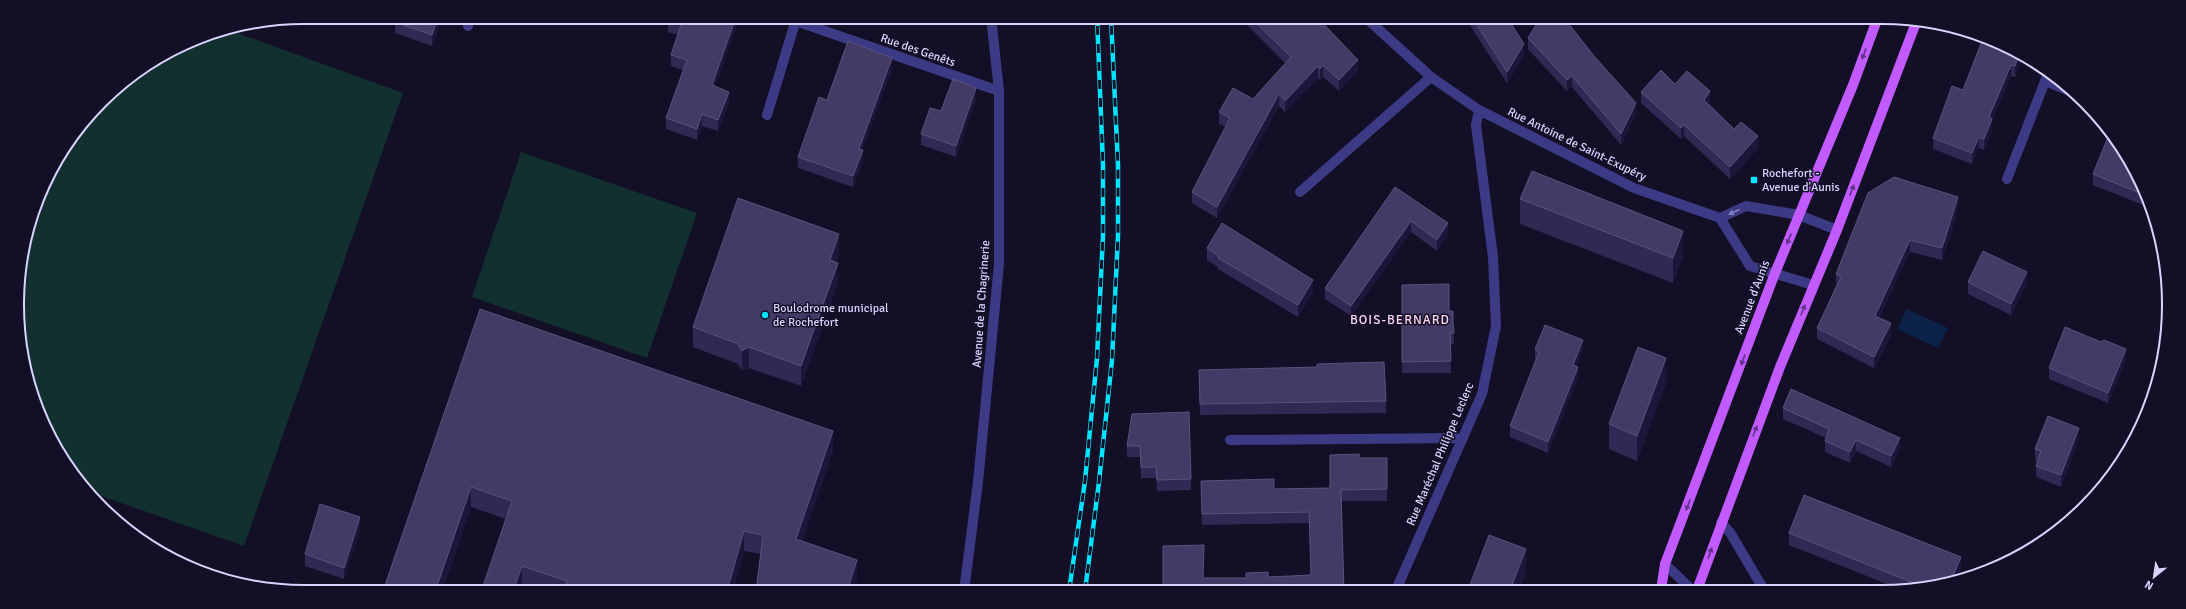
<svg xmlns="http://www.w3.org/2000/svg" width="2186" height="609" viewBox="0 0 2186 609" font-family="Signika,sans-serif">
<rect width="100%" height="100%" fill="#130f26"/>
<!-- green -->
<path fill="#12302f" d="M226,29L403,93L244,546L87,491L76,479L47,431L27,379L18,285L20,273L60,156L77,129L115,88L195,39Z
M521,152L697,213L647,358L472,297Z"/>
<!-- water -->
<path fill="#0c2248" d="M1907,309L1948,328L1938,348L1897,329Z"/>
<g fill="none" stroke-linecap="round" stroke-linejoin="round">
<!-- minor -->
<path stroke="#3d3a85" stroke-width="10" d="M467,17L468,26
M784,17L999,91
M1365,17L1431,77L1479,110L1634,188L1720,218L1750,266L1813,285
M2045,81L2074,93
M767,115L795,23
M2007,179L2049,71
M1300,192L1431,77
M1720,218L1746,206L1799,215L1837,230
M1230,440L1463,438
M1721,522L1731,534L1764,590
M1665,564L1692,590
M1396,590L1482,394L1496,326L1493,257L1476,125L1479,110
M964,591L978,482L999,264V91L991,17"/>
<!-- major -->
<path stroke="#c25bff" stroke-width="10" d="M1661,590L1665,564L1775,273L1853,85L1878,17
M1697,590L1780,367L1837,230L1917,20"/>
<defs>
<path id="rail" d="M1069,591L1085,481L1097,358L1103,236V165L1097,17
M1085,591L1099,482L1112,360L1118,236V165L1111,17"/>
</defs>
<!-- rail casing -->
<use href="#rail" stroke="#00e5ff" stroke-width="4.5"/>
<!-- rail -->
<use href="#rail" stroke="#130f26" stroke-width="3" stroke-dasharray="9" stroke-linecap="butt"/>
</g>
<!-- wall -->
<path fill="#312854" d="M442,17L432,46L395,33V22Z
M669,17H740L715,86L729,103L718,131L702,126L697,140L666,129V118L683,70L671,66V55L678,35L668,32V20Z
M917,17H947L943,26Z
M1240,17H1317L1358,71L1339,91L1323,77L1320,80L1318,78L1285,112L1279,106L1217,218L1192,203V192L1226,127L1219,124V112L1253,99L1285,63L1240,18Z
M1455,17H1507L1524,56L1507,83L1466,19L1459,23Z
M1541,17H1574L1569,24L1636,114L1621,145L1572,87L1567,91L1528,49V38Z
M2023,56L2015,77L2011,76L1992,121V130L1984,150L1979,148L1972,164L1933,149V138L1963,90Z
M892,69L862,150L863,161L853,187L798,168V157L827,100Z
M1675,84L1710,102L1709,104L1734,129L1758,148L1730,179L1684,136L1681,139L1641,103V92Z
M976,99L956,157L921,145V134L941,111Z
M2093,174L2147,194L2150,203L2148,207L2093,185Z
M1395,187L1448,234L1437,251L1411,232L1351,316L1325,299V288Z
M1520,199L1683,256L1673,283L1520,224Z
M1958,209L1942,260L1910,252L1879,318L1891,335L1874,368L1817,339V328L1836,286V274Z
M1207,248L1313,292L1298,317L1218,269V267L1207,260Z
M839,254L836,263L838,283L801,386L749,368L742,371L738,364L693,347V327Z
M1968,282L2027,284L2011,315L1968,294Z
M1402,285L1449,311L1453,322L1454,344H1450L1451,373H1402Z
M480,309L833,451L802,541L857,580L761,554L744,551L733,591L539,592L522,586L506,519L471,507L442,592H383Z
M2101,342L2126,360L2108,403L2049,379V368Z
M1535,349L1583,350L1576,366L1578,378L1548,453L1510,437V426L1536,361L1535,360Z
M1199,370L1386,401V413L1200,415Z
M1666,383L1637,461L1609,449V424Z
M1783,408L1900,449L1891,467L1856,451L1850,463L1825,452V441L1826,438L1783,419Z
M1132,414L1191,479V490L1157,491L1156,478H1141L1140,457H1127V446Z
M2079,439L2061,487L2036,477V466L2037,461H2035V449Z
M1360,458H1387V501H1341L1344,590L1203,578H1246L1311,575L1309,523L1202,525L1201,481L1274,489L1330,488Z
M360,529L344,579L305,566V554Z
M1789,533L1961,568L1956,580L1919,590H1902L1789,545Z"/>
<!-- shaded-wall -->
<path fill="#1d163a" d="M438,17H442L432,46V35Z
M736,17H740L712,96V85Z
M943,17H947L943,26Z
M1459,17H1466V19L1459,23Z
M1567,17H1574L1565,30V19Z
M1524,44V56L1507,83V72Z
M2019,54L2023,56L2015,77V66Z
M892,58V69L859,160V149Z
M1358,60V71L1339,91V80Z
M1323,65V77L1320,80V69Z
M2011,65V76L1992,121V130L1984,150V139L1989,117Z
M1318,66V78L1285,112V101Z
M1572,76V87L1567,91V80Z
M976,88V99L956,157V146Z
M1710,91V102L1704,111V100Z
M729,92V103L718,131V120Z
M1279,94V106L1217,218V207Z
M1636,103V114L1621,145V134Z
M702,114V126L697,140V129Z
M1684,125V136L1681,139V128Z
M1758,136V148L1730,179V167Z
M1979,137V148L1972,164V153Z
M863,150V161L853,187V176Z
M1958,197V209L1942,260V248Z
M2148,197L2150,203L2148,207Z
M1411,221V232L1351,316V306Z
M1448,223V234L1437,251V240Z
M1683,231V256L1673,283V258Z
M839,234V254L830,281V260Z
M1910,240V252L1875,327V316Z
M838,263V283L801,386V366Z
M2027,272V284L2011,315V304Z
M1313,280V292L1298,317V305Z
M1891,323V335L1874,368V357Z
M1583,340V350L1573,376V365Z
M749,347V368L742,371V351Z
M2126,349V360L2108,403V393Z
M1666,358V383L1637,461V436Z
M1578,367V378L1548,453V442Z
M2079,428V439L2061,487V475Z
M833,431V451L796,559V539Z
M1900,438V449L1891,467V456Z
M1856,440V451L1850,463V452Z
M471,487V507L442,592H435Z
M360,517V529L344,579V568Z
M744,531V551L733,591H727Z
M1526,549V574L1519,590H1510Z
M1961,557V568L1956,580L1951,581Z
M857,560V580L854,591H847Z
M522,566V586L520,592H513Z"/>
<!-- building -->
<path fill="#433a66" stroke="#5a527e" d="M396,17H438L432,35L395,22Z
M669,17H736L712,85L729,92L718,120L702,114L697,129L666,118L687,60L671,55L681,25L668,20Z
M1250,17H1317L1358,60L1339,80L1323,65L1320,69L1318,66L1285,101L1279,94L1217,207L1192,192L1230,118L1219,112L1233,88L1253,99L1291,57Z
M1472,17H1507L1524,44L1507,72Z
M1541,17H1567L1565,19L1594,56L1636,103L1621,134L1572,76L1567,80L1528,38Z
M1984,36L1991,39L2019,54L2015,66L2011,65L1989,117L1992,119L1984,139L1979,137L1972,153L1933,138L1952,86L1963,90Z
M848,41L892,58L859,149L863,150L853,176L798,157L819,97L827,100Z
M1661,70L1675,84L1687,71L1710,91L1704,100L1734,129L1741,122L1758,136L1730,167L1684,125L1681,128L1641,92Z
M953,79L976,88L956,146L921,134L930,108L941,111Z
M2108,137L2116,140L2120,145L2147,196L2093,174Z
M1532,171L1683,231L1673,258L1520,199Z
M1894,177L1958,197L1942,248L1910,240L1875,316L1891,323L1874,357L1817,328L1841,277L1836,274L1868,193Z
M1395,187L1448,223L1437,240L1411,221L1351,306L1325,288Z
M738,198L839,234L830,260L838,263L801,366L749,347L742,351L738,344L693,327Z
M1222,223L1313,280L1298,305L1218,258L1219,256L1207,248Z
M1983,251L2027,272L2011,304L1968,282Z
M1449,284V311H1453V322L1454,333H1450L1451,361L1402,362V285Z
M480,309L833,431L796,539L857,560L847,591H756L763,535L744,531L727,591L563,592L567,581L522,566L513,592H481L512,501L471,487L435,592H385L383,591Z
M1545,325L1583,340L1573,365L1578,367L1548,442L1510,426L1539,352L1535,349Z
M2065,327L2101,342L2104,340L2126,349L2108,393L2049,368Z
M1638,347L1666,358L1637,436L1609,424Z
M1384,362L1386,401L1200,404L1199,370L1317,367V364Z
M1791,389L1900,438L1891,456L1856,440L1850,452L1825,441L1829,429L1783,408Z
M1189,412L1191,479L1157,480L1156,467H1141L1140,446H1127L1132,414Z
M2048,416L2079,428L2061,475L2036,466L2041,451L2035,449Z
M1359,454L1360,458H1387V489L1341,490L1344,590L1163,591V546L1204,545L1203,578H1246V573L1268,572V577L1311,575L1309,512L1202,514L1201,481L1274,479V489L1330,488V455Z
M1804,495L1961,557L1951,581L1926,588L1789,533Z
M320,504L360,517L344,568L305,554Z
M1489,535L1526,549L1510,590H1468Z"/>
<!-- one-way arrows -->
<defs><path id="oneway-solid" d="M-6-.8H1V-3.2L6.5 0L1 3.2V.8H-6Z"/></defs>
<g fill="#623188">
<use href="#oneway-solid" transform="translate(1864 54) rotate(110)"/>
<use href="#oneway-solid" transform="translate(1852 190) rotate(-69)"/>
<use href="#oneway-solid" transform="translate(1789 239) rotate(113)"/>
<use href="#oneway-solid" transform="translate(1803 310) rotate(-68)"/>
<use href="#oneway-solid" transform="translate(1743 360) rotate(110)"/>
<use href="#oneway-solid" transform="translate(1755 431) rotate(-69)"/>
<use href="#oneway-solid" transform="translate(1688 505) rotate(111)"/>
<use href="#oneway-solid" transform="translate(1710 553) rotate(-71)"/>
</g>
<use fill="#837fbc" href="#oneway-solid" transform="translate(1734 212) rotate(156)"/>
<!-- markers -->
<g fill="#00e5ff" stroke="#130f26" stroke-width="1.5">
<rect x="1750" y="176" width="8" height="8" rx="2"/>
<circle cx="765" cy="315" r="4"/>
</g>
<g text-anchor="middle" stroke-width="3" stroke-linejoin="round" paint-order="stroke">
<!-- street labels -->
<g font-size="12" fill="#d9d4ff" stroke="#130f26">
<text transform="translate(918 50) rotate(19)" y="4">Rue des Genêts</text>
<text transform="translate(1577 144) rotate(26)" y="4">Rue Antoine de Saint-Exupéry</text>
<text transform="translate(1752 297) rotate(-69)" y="4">Avenue d'Aunis</text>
<text transform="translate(981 304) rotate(-86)" y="4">Avenue de la Chagrinerie</text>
<text transform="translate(1440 454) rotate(-67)" y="4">Rue Maréchal Philippe Leclerc</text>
</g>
<!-- poi labels -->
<g font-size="12" fill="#d9d4ff" stroke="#130f26" text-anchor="start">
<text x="1762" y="177">Rochefort -<tspan x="1762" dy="14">Avenue d'Aunis</tspan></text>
<text x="773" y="312">Boulodrome municipal<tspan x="773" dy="14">de Rochefort</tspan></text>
</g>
<!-- neighbourhood labels -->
<g font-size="13" letter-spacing="1" fill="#ffd6f0" stroke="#130f26">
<text x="1400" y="324">BOIS-BERNARD</text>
</g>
</g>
<!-- crop -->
<path d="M0 0H2186V609H0ZM304 24H1882A280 280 0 0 1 2162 304V305A280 280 0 0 1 1882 585H304A280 280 0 0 1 24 305V304A280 280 0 0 1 304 24Z" fill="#130f26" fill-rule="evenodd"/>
<path fill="none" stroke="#d9d4ff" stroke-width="2" d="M304 24H1882A280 280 0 0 1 2162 304V305A280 280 0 0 1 1882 585H304A280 280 0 0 1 24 305V304A280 280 0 0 1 304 24Z"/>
<!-- north arrow -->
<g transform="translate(2154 577) rotate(210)" stroke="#130f26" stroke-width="3" paint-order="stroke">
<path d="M0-3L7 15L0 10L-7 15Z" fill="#d9d4ff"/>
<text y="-6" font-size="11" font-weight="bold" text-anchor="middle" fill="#d9d4ff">N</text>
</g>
</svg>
